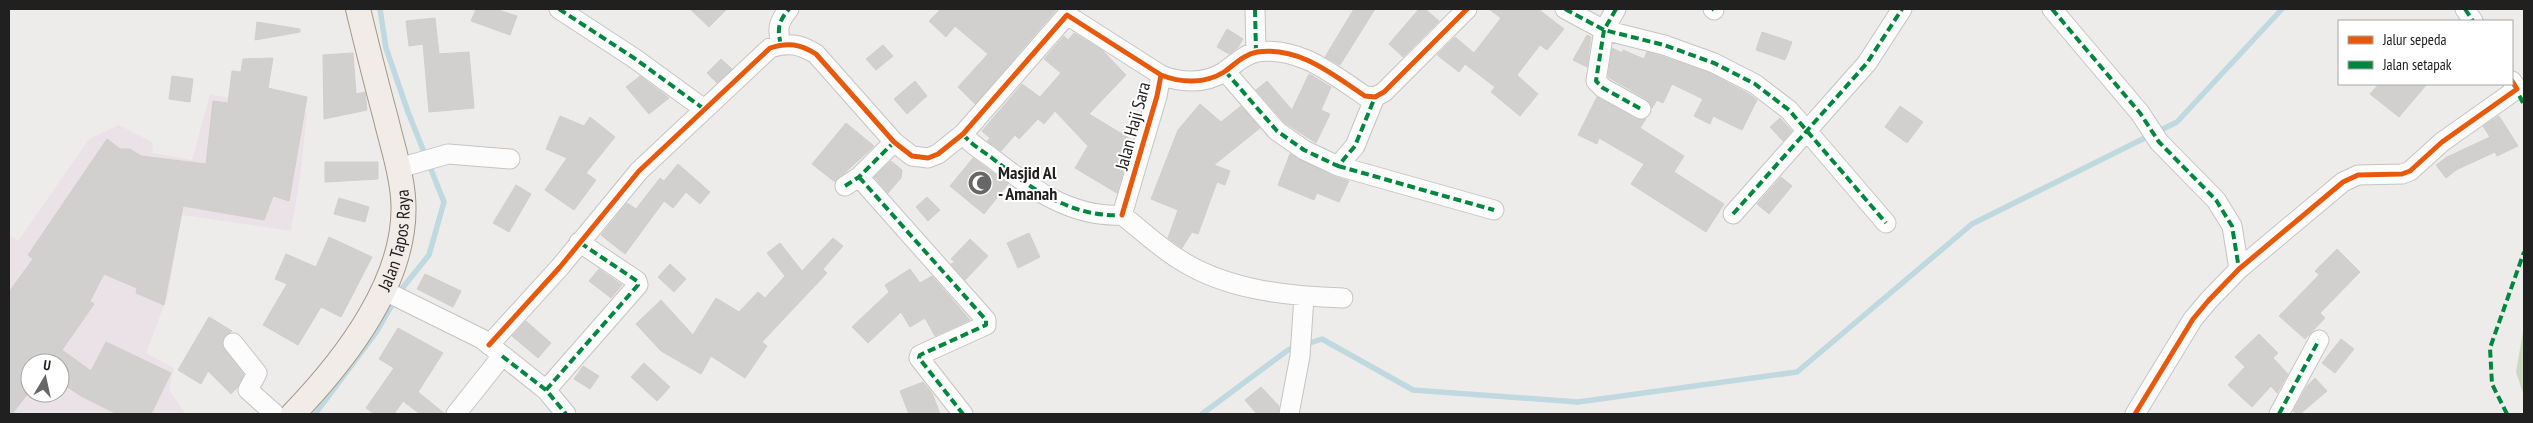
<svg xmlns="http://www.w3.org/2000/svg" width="2533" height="423" viewBox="0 0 2533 423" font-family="'PT Sans Narrow',sans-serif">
<rect width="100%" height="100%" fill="#eeecea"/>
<!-- industrial -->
<path fill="#ebe2e8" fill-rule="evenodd" d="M210,94L307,113L301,171L291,231L182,215L168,295L146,353L174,368L169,390L186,414H9V234L18,241L89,139L119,125L152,142L153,153L192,160ZM30,363H60V393H30Z"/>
<!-- forest -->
<path fill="#cbdac1" d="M2524,326V396L2516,372Z"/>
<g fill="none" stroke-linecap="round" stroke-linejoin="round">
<!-- stream -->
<path stroke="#c0d8df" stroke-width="5.5" d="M315,414L377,331L400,291L429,255L444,202L408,112L386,48L380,9
M1202,414L1288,350L1322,339L1413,390L1578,402L1797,372L1972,224L2177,122L2282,9"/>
</g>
<!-- building -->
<path fill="#d2d0ce" stroke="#d1cecb" d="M476,9H495L517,16L510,35L471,21Z
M690,9H727L709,27Z
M941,9H1057L975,104L958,87L988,54L955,26L946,37L929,21Z
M1354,9H1375L1340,65L1325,57Z
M1419,9H1425L1439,21L1403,57L1389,44Z
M1489,9H1538L1564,29L1547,50L1540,45L1517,75L1538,94L1520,116L1491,92L1495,87L1465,64L1459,72L1437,55L1455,37L1474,53L1501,18Z
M435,18L439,54L469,52L474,108L429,112L423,44L409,46L406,21Z
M257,22L300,29V32L255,40Z
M1227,29L1243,39L1238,47L1229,54L1217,47Z
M1762,32L1792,42L1785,60L1756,50Z
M1074,33L1102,50L1126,75L1089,114L1132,140L1117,193L1075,168L1088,146L1055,111L1044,124L1038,119L1019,139L1015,135L1001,151L987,141L990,138L982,131L1022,84L1040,97L1061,73L1044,59L1064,36L1068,40Z
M1587,35L1591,37L1587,67L1573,60Z
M883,45L893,56L876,70L866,59Z
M1612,48L1622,53L1623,50L1644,59L1647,52L1661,56L1710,73L1749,94L1757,100L1742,130L1713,116L1710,124L1694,116L1703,99L1672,84L1663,103L1657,100L1652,108L1646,99L1608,77Z
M353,53L356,94L365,92L367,110L324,119L323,55Z
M273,58L268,88L307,97L289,201L273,196L264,220L183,206L164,305L136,293L137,288L104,274L90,301L94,304L62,350L91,371L106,342L171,373L151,414H117L81,396L60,382V363H30V391L12,414H9V292L33,259L28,255L107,139L120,149H130L141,156L206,164L213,101L228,103L232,71L241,72L243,59Z
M721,59L732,69L717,83L707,73Z
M1309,74L1331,87L1321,110L1330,114L1316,143L1285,123L1256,90L1267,81L1292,110Z
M172,76L193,79L190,102L169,99Z
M640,76L669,98L649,114L626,87Z
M915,81L927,96L907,114L894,99Z
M2379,84H2427L2399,117L2370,94Z
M1597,97L1636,119H1646L1640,128L1684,156L1674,172L1724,204L1706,232L1631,184L1644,164L1599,138L1597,144L1578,135Z
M1200,104L1221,122L1241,106L1260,128L1214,165L1230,171L1225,185L1217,182L1198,234L1192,232L1182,248L1168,238L1178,210L1151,199L1178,130Z
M1900,106L1923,122L1907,143L1885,127Z
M560,116L584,126L590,117L615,137L586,173L596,180L574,210L545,190L567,158L546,149Z
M2499,116L2518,146L2497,156L2495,152L2456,170L2446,178L2436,165L2447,157L2490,137L2483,126Z
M1780,118L1792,131L1783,141L1770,127Z
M846,123L874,146L835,182L812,164Z
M1290,154L1333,176L1349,181L1339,202L1317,193L1314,200L1278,185Z
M973,158L1008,184L984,214L950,186Z
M891,161L902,170L901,178L888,193L874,177Z
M325,162H378V179L325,182Z
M678,164L710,192L700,204L686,192L673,208L664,201L625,254L601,235L627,203L636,209L660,178L664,181Z
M1781,177L1792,186L1769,214L1757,204Z
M516,185L531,194L509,232L493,223Z
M927,197L940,210L928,221L916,207Z
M339,198L369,207L365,222L334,214Z
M1029,233L1040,257L1018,268L1007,243Z
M329,237L372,257L341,317L321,307L298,345L263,325L287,284L275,279L286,254L316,267Z
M833,238L843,246L823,269L827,273L762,342L767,346L745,378L711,356L701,374L661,351L636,324L661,300L693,335L716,298L739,312L758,292L765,298L785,276L767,253L780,243L802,271Z
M970,239L988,256L965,280L951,264L955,262L951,259Z
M2337,249L2360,272L2320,313L2325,318L2305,339L2279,316L2319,275L2315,271Z
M670,264L686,279L674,292L658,277Z
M599,269L622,285L611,298L589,281Z
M910,269L920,283L932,276L970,320L935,336L925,318L910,327L901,312L868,343L852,327L889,292L885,285Z
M425,274L461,291L453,307L417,289Z
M209,317L232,331L223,338L222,345L244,374L237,388L231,394L208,371L201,384L178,370Z
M526,321L551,343L538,358L512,336Z
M398,328L443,353L418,392L445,414H420L403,401L394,414H374L366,408L394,368L379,359Z
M2259,334L2278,353L2273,358L2288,374L2277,393L2271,386L2252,407L2228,385L2245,367L2235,357Z
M2341,339L2354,349L2335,373L2322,363Z
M644,363L670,387L657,401L631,377Z
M583,366L599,376L590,389L574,379Z
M2315,378L2327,391L2300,414H2296L2293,411L2307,386Z
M923,382L932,393L940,414H909L900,391Z
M1261,387L1279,406L1278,414H1257L1245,400Z"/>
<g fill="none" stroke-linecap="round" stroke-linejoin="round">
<defs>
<path id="minor" d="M559,9L634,58L704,109
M1255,9L1256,52
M1565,9L1604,30L1664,45L1714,63L1755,84L1789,110L1886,223
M1616,9L1604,30L1596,81L1603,88L1641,109
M1713,9L1714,10
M2052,9L2140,113L2159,142L2216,200L2232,226L2239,269
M2465,9L2473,21
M781,45C777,29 778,22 789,9
M1225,71L1277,131L1304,150L1338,166L1355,146L1375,97
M963,134C970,144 983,151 992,158C1030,188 1072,218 1122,215
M1338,166L1494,210
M399,168L448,154L510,159
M859,177L986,320V325L920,355L919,358L963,414
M845,186L859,177L894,142
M1733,214L1867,63L1902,9
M1122,215L1157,96L1161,75C1181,83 1205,84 1224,72C1234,65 1244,54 1257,52C1299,46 1332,74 1365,96L1375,97L1384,92L1467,9
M1122,215C1140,229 1158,246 1177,258C1225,290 1287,296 1343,298
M383,290L482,339L546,390L566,414
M233,343L257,373L248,390L275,414
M489,345L560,267L639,171L770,48C788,42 800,44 816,54L894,142L912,156L928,158L938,154L963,134L1067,15L1161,75
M546,390L638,285L637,281L579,242
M456,414L502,356
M1289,414L1300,356L1304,297
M2135,414L2193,319L2209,300L2239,269L2343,182L2358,175L2402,174L2410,171L2442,142L2517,89L2512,81
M2279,414L2319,340"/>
<g id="major">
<path id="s1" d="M293,414C345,360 410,277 403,197C401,170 392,145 386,119C376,82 367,46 358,9"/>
</g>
</defs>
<!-- minor casing -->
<use href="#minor" stroke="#c5c4c4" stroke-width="21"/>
<!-- major casing -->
<use href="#major" stroke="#a39988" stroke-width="26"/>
<!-- minor -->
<use href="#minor" stroke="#fcfcfc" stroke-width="19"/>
<!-- major -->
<use href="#major" stroke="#f1ece7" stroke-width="24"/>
<!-- quiet -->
<path stroke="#00873e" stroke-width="4" stroke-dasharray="8 4" stroke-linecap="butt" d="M559,9L634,58L704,109
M1255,9L1256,52
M1565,9L1604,30L1664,45L1714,63L1755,84L1789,110L1886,223
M1616,9L1604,30L1596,81L1603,88L1641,109
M1713,9L1714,10
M2052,9L2140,113L2159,142L2216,200L2232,226L2239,269
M2465,9L2473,21
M781,45C777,29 778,22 789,9
M1225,71L1277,131L1304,150L1338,166L1355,146L1375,97
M2514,85L2524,105
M963,134C970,144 983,151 992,158C1030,188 1072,218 1122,215
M1338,166L1494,210
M859,177L986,320V325L920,355L919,358L963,414
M845,186L859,177L894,142
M1733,214L1867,63L1902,9
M502,356L546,390L566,414
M546,390L638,285L637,281L579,242
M2279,414L2319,340
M2507,414L2492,384L2490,348L2524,252"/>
<defs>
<path id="cycleway" d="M1122,215L1157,96L1161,75C1181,83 1205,84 1224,72C1234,65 1244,54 1257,52C1299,46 1332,74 1365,96L1375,97L1384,92L1467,9
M489,345L560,267L639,171L770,48C788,42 800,44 816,54L894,142L912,156L928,158L938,154L963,134L1067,15L1161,75
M2135,414L2193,319L2209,300L2239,269L2343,182L2358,175L2402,174L2410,171L2442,142L2517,89L2512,81"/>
</defs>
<!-- cycleway casing -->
<use href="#cycleway" stroke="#fff" stroke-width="8"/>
<!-- cycleway -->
<use href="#cycleway" stroke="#e8590c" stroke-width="5"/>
</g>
<!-- icons -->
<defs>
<symbol id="mosque-disc" viewBox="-11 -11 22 22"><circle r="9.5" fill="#686767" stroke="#fff"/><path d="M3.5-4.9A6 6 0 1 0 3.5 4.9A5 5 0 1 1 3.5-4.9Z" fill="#fff"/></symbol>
</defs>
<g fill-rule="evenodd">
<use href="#mosque-disc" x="966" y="169" width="28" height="28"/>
</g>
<g text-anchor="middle" stroke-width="4" stroke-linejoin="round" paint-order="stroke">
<!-- street labels -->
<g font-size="18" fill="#202020" stroke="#fff">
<text transform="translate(1133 126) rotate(-75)" y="6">Jalan Haji Sara</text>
<text dy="6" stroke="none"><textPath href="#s1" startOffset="206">Jalan Tapos Raya</textPath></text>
</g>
<!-- poi labels -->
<g font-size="18" font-weight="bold" fill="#202020" stroke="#fff" text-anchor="start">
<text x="998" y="179">Masjid Al<tspan x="998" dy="21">- Amanah</tspan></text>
</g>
</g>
<!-- border -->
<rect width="2533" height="423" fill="none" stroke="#202020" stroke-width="20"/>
<!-- legend -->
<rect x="2338" y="20" width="175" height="65" fill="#ffffff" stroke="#a6a6a6"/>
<rect x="2348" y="36" width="25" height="8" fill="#e8590c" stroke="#a6a6a6"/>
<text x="2383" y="45" font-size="15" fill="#202020">Jalur sepeda</text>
<rect x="2348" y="61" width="25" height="8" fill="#00873e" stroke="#a6a6a6"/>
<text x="2383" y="70" font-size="15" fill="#202020">Jalan setapak</text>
<!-- north arrow -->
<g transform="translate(45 378) rotate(9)"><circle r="24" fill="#ffffff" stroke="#a6a6a6"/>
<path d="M0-4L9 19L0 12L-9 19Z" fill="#686767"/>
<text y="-8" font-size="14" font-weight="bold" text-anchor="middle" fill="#202020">U</text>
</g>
</svg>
